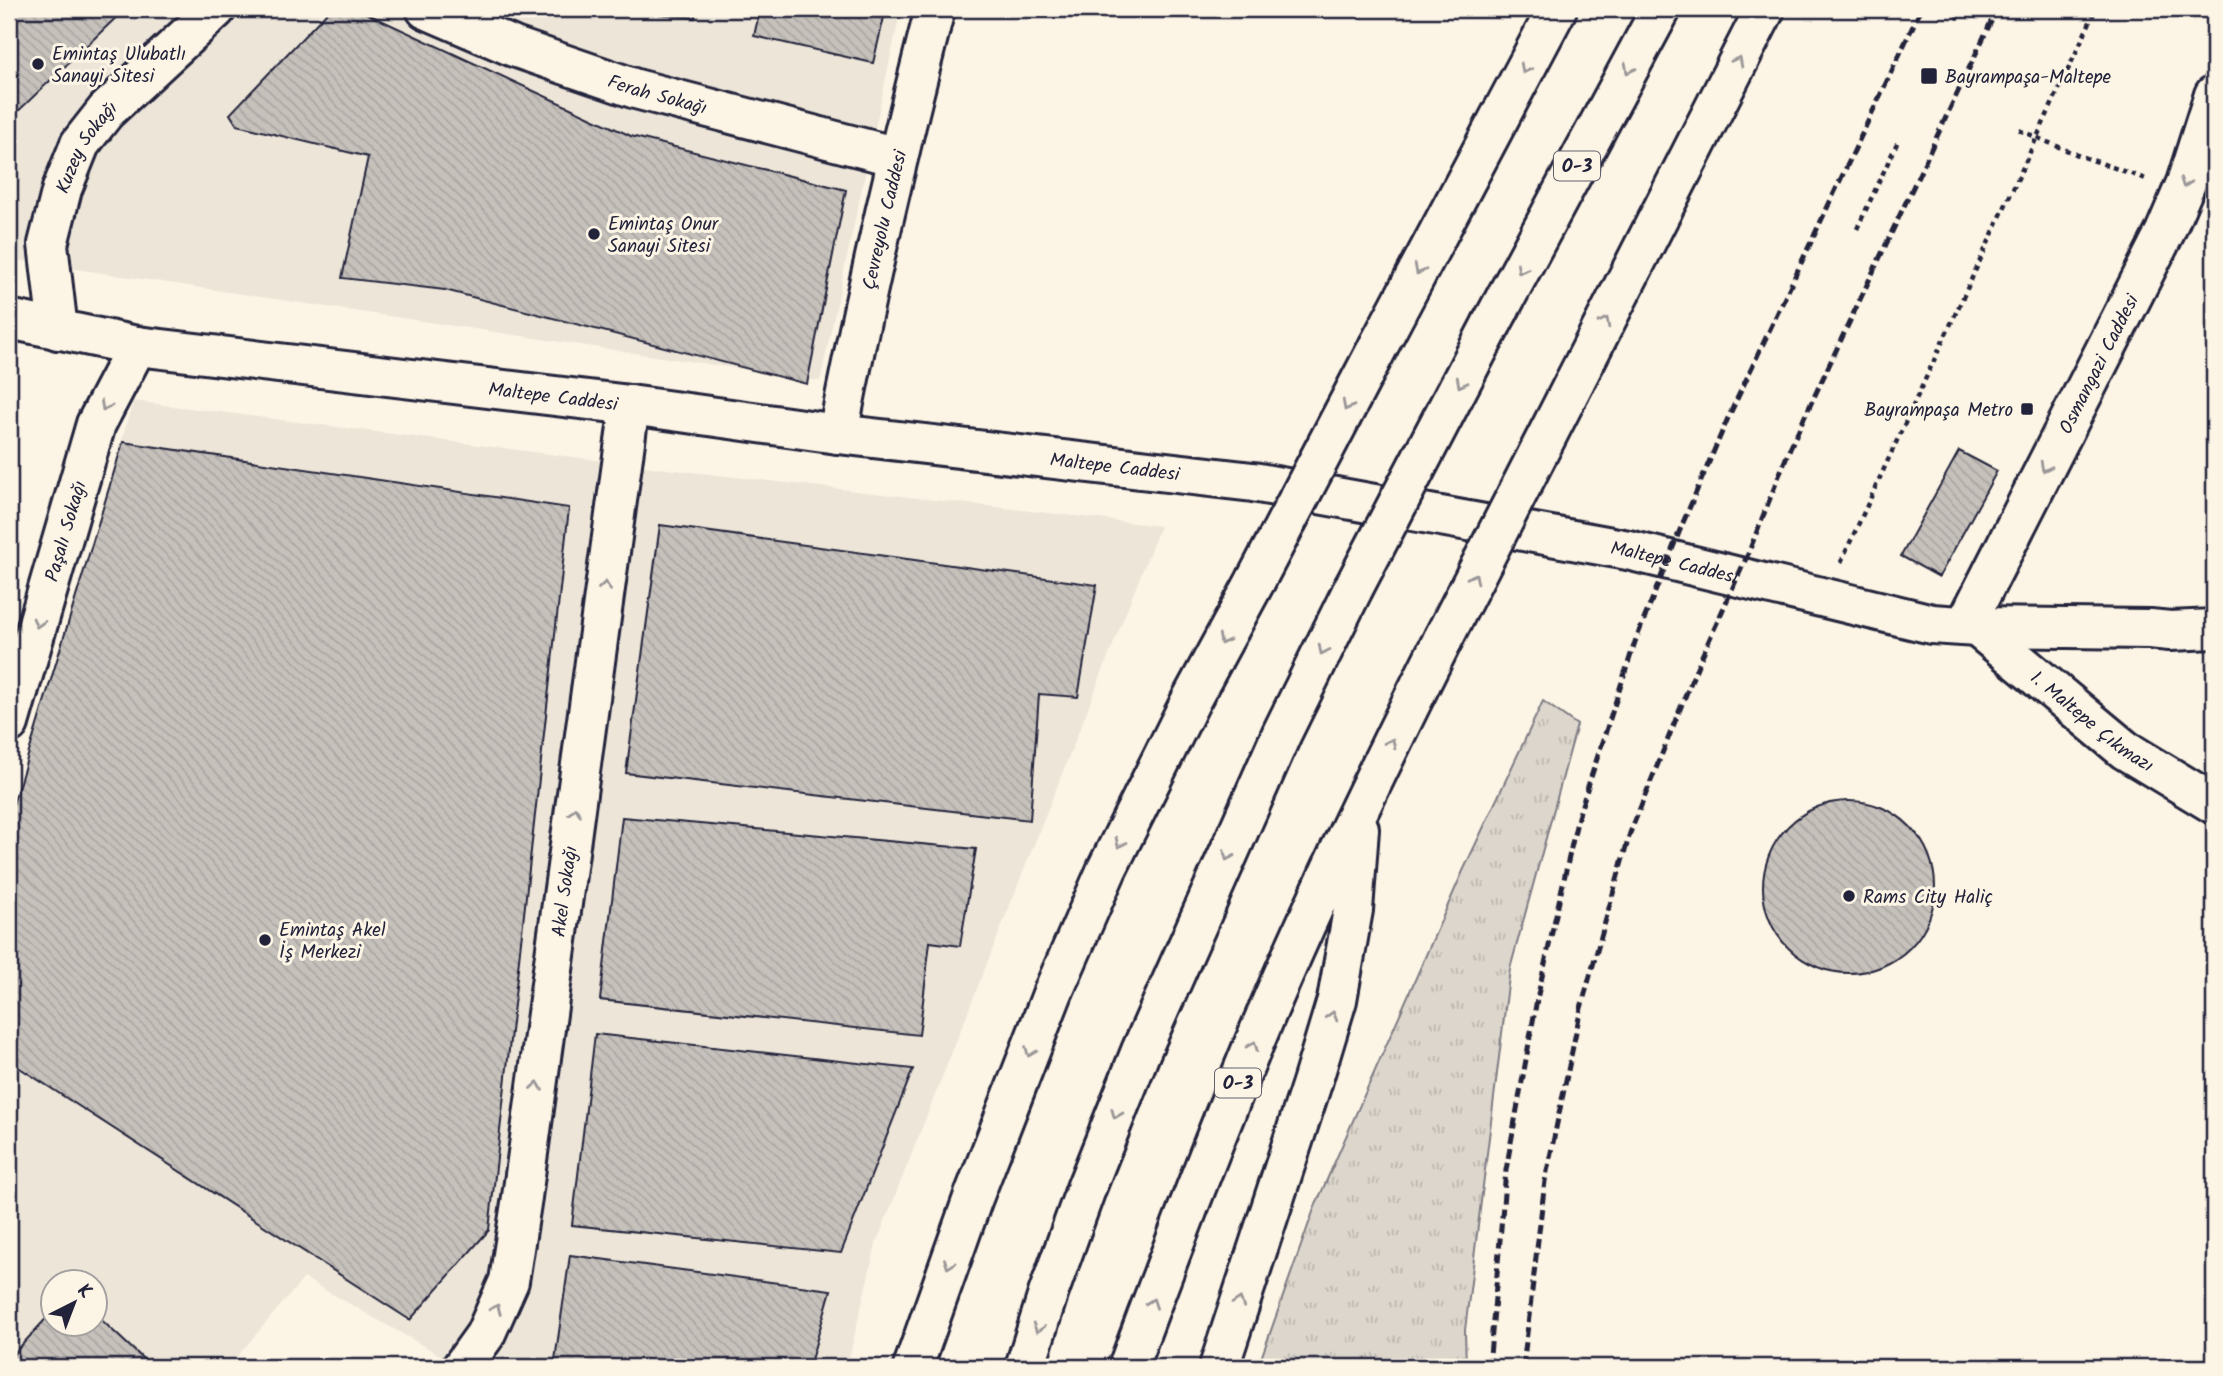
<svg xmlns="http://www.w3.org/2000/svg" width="2223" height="1376" viewBox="0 0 2223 1376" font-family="Kalam,sans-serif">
<defs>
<pattern id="grass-tufts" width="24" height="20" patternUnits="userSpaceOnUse" patternTransform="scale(1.75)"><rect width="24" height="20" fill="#dcd6cc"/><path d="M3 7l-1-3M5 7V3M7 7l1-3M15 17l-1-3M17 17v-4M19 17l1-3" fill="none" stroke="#bcb7b0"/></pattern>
<pattern id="building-back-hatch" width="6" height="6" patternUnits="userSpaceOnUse" patternTransform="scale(1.75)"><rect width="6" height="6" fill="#c6c1bb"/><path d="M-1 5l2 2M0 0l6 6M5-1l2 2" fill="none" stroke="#aaa6a2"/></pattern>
</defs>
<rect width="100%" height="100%" fill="#fcf5e5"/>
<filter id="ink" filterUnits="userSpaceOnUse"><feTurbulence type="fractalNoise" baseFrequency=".0143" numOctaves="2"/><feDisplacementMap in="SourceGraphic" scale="14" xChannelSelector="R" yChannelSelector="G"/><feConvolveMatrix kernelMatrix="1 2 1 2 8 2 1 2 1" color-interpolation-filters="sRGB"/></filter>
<g filter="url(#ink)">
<!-- built -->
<path fill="#ece5d8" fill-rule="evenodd" d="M9,9H901L820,381L9,259Z
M133,401L674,470L1160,526L876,1244L847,1367H461L304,1278L228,1367H9V838ZM52,1282H94V1324H52Z"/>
<!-- grass -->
<path fill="url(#grass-tufts)" stroke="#7f7c84" stroke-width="2" d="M1543,701L1577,725L1510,969L1465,1330L1466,1367H1258L1314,1209L1463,871Z"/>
<!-- building -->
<path fill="url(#building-back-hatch)" stroke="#22223b" stroke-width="2" d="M9,9H125L9,120Z
M330,9H357L631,136L846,190L807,384L445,290L342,278L368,157L237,125L230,114Z
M609,9H696L695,18Z
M760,9H886L873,63L754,36Z
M123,442L569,508L489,1230L410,1320L9,1061V818Z
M1959,451L1997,471L1939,577L1901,556Z
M660,525L1097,585L1078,697L1039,694L1030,820L626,773Z
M1763 887a86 86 0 1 1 172 0a86 86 0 1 1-172 0Z
M622,817L976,849L960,946L930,942L919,1035L600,1000Z
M595,1034L913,1069L841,1253L572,1225Z
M570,1255L831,1290L809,1367H554Z
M52,1312V1324H94V1313L152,1367H9V1359Z"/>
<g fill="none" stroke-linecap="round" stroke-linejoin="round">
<defs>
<g id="minor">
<path id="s1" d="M426,9L514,47L636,89L897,157"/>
<path id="s2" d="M58,330L48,244L62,189L80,144L106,111L216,9"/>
<path id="s3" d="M1977,627L2125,750L2214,804"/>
<path id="s4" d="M462,1367L485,1335L509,1281L522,1197L630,405"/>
</g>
<g id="tertiary">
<path id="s5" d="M9,723L96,424L137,346"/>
</g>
<g id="secondary">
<path id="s6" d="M838,434C865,291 899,150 935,9"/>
<path id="s7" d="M1965,626L2165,232L2186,183L2214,95"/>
</g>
<g id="primary">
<path id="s8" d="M9,319L137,346L630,405L838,434L1253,482L1628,550L1932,624L1977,627L2150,629L2170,631L2214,629"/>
</g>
<path id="trunk" d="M1492,323L1661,9
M1379,345L1557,9
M1574,383L1765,9
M913,1367L973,1198L1053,992L1107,869L1191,700L1256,580
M1025,1367L1048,1294L1087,1186L1141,1051L1282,733L1353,589
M1128,1367C1171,1251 1215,1136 1263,1022C1318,892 1380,765 1443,639
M1219,1367L1312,1083L1337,1000L1353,910L1359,829"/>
</defs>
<!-- minor casing -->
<use href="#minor" stroke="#22223b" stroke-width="44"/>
<!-- tertiary casing -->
<use href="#tertiary" stroke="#22223b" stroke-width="44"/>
<!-- secondary casing -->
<use href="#secondary" stroke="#22223b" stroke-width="44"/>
<!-- primary casing -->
<use href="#primary" stroke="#22223b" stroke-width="44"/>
<!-- trunk casing -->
<use href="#trunk" stroke="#22223b" stroke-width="44"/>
<!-- path -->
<path stroke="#22223b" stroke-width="4.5" stroke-dasharray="5 5" stroke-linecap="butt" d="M1956,19L1961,9
M2019,130L2078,155L2146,179
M1857,229L1898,141
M1841,562L2096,9"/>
<!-- minor -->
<use href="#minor" stroke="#fcf5e5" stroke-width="38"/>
<!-- tertiary -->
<use href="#tertiary" stroke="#fcf5e5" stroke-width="38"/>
<!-- secondary -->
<use href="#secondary" stroke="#fcf5e5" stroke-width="38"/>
<!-- primary -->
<use href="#primary" stroke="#fcf5e5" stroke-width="38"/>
<!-- trunk -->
<use href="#trunk" stroke="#fcf5e5" stroke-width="38"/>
<!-- rail -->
<path stroke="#22223b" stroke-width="5" stroke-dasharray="10 5" stroke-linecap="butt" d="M1489,1367L1506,1170L1537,999L1578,817L1635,642L1682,525L1728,418L1921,9
M1523,1367L1545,1181L1581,1008L1630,833L1697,667L1748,554L1790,448L1997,9"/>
<defs>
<path id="trunk-bridge" d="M1256,580L1379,345
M1353,589L1492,323
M1443,639L1574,383"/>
</defs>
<!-- trunk-bridge casing -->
<use href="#trunk-bridge" stroke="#22223b" stroke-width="44" stroke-linecap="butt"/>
<!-- trunk-bridge -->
<use href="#trunk-bridge" stroke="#fcf5e5" stroke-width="38"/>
</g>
<!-- one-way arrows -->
<defs><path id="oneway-chevron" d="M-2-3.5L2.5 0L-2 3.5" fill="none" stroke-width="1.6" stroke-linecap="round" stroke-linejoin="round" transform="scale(1.75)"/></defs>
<g stroke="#9a9698">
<use href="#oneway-chevron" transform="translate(1738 61) rotate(-63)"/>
<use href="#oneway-chevron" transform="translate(1525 69) rotate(118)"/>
<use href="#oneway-chevron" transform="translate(1629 69) rotate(118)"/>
<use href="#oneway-chevron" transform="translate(2185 183) rotate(110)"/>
<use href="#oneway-chevron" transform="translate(1521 269) rotate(118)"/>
<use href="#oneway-chevron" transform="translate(1419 270) rotate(118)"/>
<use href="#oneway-chevron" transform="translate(1605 322) rotate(-63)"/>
<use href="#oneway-chevron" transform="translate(1461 383) rotate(118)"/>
<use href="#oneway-chevron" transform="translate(105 406) rotate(118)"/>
<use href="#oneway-chevron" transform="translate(1347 406) rotate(118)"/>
<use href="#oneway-chevron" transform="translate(2045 467) rotate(117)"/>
<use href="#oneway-chevron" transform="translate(1474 578) rotate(-63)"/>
<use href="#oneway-chevron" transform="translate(605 586) rotate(-82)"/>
<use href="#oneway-chevron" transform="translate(38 623) rotate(106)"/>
<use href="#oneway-chevron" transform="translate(1223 640) rotate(118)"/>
<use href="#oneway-chevron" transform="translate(1323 650) rotate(116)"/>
<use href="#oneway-chevron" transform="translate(1391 743) rotate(-64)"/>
<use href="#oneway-chevron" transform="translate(575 812) rotate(-82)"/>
<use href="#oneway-chevron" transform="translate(1120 843) rotate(116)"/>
<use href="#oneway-chevron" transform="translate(1228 856) rotate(114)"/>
<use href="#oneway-chevron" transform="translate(1332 1016) rotate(-74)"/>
<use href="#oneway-chevron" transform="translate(1253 1046) rotate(-68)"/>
<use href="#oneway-chevron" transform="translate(1030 1052) rotate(111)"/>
<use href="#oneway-chevron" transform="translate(537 1086) rotate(-82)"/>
<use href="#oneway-chevron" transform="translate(1116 1114) rotate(112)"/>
<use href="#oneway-chevron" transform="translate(949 1264) rotate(110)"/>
<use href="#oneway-chevron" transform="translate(1239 1302) rotate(-72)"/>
<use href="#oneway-chevron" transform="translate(1152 1303) rotate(-70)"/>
<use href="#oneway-chevron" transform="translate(496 1309) rotate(-67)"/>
<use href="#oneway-chevron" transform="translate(1038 1328) rotate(107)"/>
</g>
</g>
<!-- markers -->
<g fill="#22223b" stroke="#fcf5e5" stroke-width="2.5">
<circle cx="38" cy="64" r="7"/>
<rect x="1920" y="67" width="18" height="18" rx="3.5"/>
<circle cx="594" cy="234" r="7"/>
<rect x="2020" y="402" width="14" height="14" rx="3.5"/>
<circle cx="1849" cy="896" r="7"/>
<circle cx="265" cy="940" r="7"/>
</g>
<g text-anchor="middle" stroke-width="6" stroke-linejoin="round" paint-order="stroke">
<!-- shield labels -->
<g fill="#fcf5e5" stroke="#63616e" stroke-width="2">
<rect x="1554" y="151.5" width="46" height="29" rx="5"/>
<rect x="1215" y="1068.5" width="46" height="29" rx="5"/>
</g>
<g font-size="18" font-weight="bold" fill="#22223b">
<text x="1577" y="172">O-3</text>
<text x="1238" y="1089">O-3</text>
</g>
<!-- poi labels -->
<g font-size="19" fill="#22223b" stroke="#fcf5e5" text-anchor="start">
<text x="52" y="60">Emintaş Ulubatlı<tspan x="52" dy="22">Sanayi Sitesi</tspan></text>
<text x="1945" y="83">Bayrampaşa-Maltepe</text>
<text x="608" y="230">Emintaş Onur<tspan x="608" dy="22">Sanayi Sitesi</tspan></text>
<text x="2013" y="416" text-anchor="end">Bayrampaşa Metro</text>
<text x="1863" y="903">Rams City Haliç</text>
<text x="279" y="936">Emintaş Akel<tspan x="279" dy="22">İş Merkezi</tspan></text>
</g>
<!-- street labels -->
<g font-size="19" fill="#22223b" stroke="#fcf5e5">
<text dy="7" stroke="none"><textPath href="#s1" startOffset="247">Ferah Sokağı</textPath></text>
<text dy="7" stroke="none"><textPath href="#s2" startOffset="192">Kuzey Sokağı</textPath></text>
<text dy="7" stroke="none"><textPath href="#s6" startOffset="219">Çevreyolu Caddesi</textPath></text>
<text dy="7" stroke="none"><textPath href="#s7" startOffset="294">Osmangazi Caddesi</textPath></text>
<text dy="7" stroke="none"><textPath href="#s8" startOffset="550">Maltepe Caddesi</textPath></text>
<text dy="7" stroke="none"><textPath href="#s8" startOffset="1116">Maltepe Caddesi</textPath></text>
<text dy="7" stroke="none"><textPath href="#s5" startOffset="200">Paşalı Sokağı</textPath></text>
<text dy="7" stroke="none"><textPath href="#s8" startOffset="1684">Maltepe Caddesi</textPath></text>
<text dy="7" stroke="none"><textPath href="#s3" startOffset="149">1. Maltepe Çıkmazı</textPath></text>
<text dy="7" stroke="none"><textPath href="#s4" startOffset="492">Akel Sokağı</textPath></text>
</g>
</g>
<!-- margin -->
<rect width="2223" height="1376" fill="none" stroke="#fcf5e5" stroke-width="35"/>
<rect x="18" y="18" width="2188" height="1341" fill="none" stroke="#22223b" stroke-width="2.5" filter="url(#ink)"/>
<!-- north arrow -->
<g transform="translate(74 1303) rotate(42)"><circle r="33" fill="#fcf5e5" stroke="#a5a1a1" stroke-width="2"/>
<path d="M0-5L12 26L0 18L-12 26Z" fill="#22223b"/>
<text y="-10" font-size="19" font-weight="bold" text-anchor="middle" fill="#22223b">K</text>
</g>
</svg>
